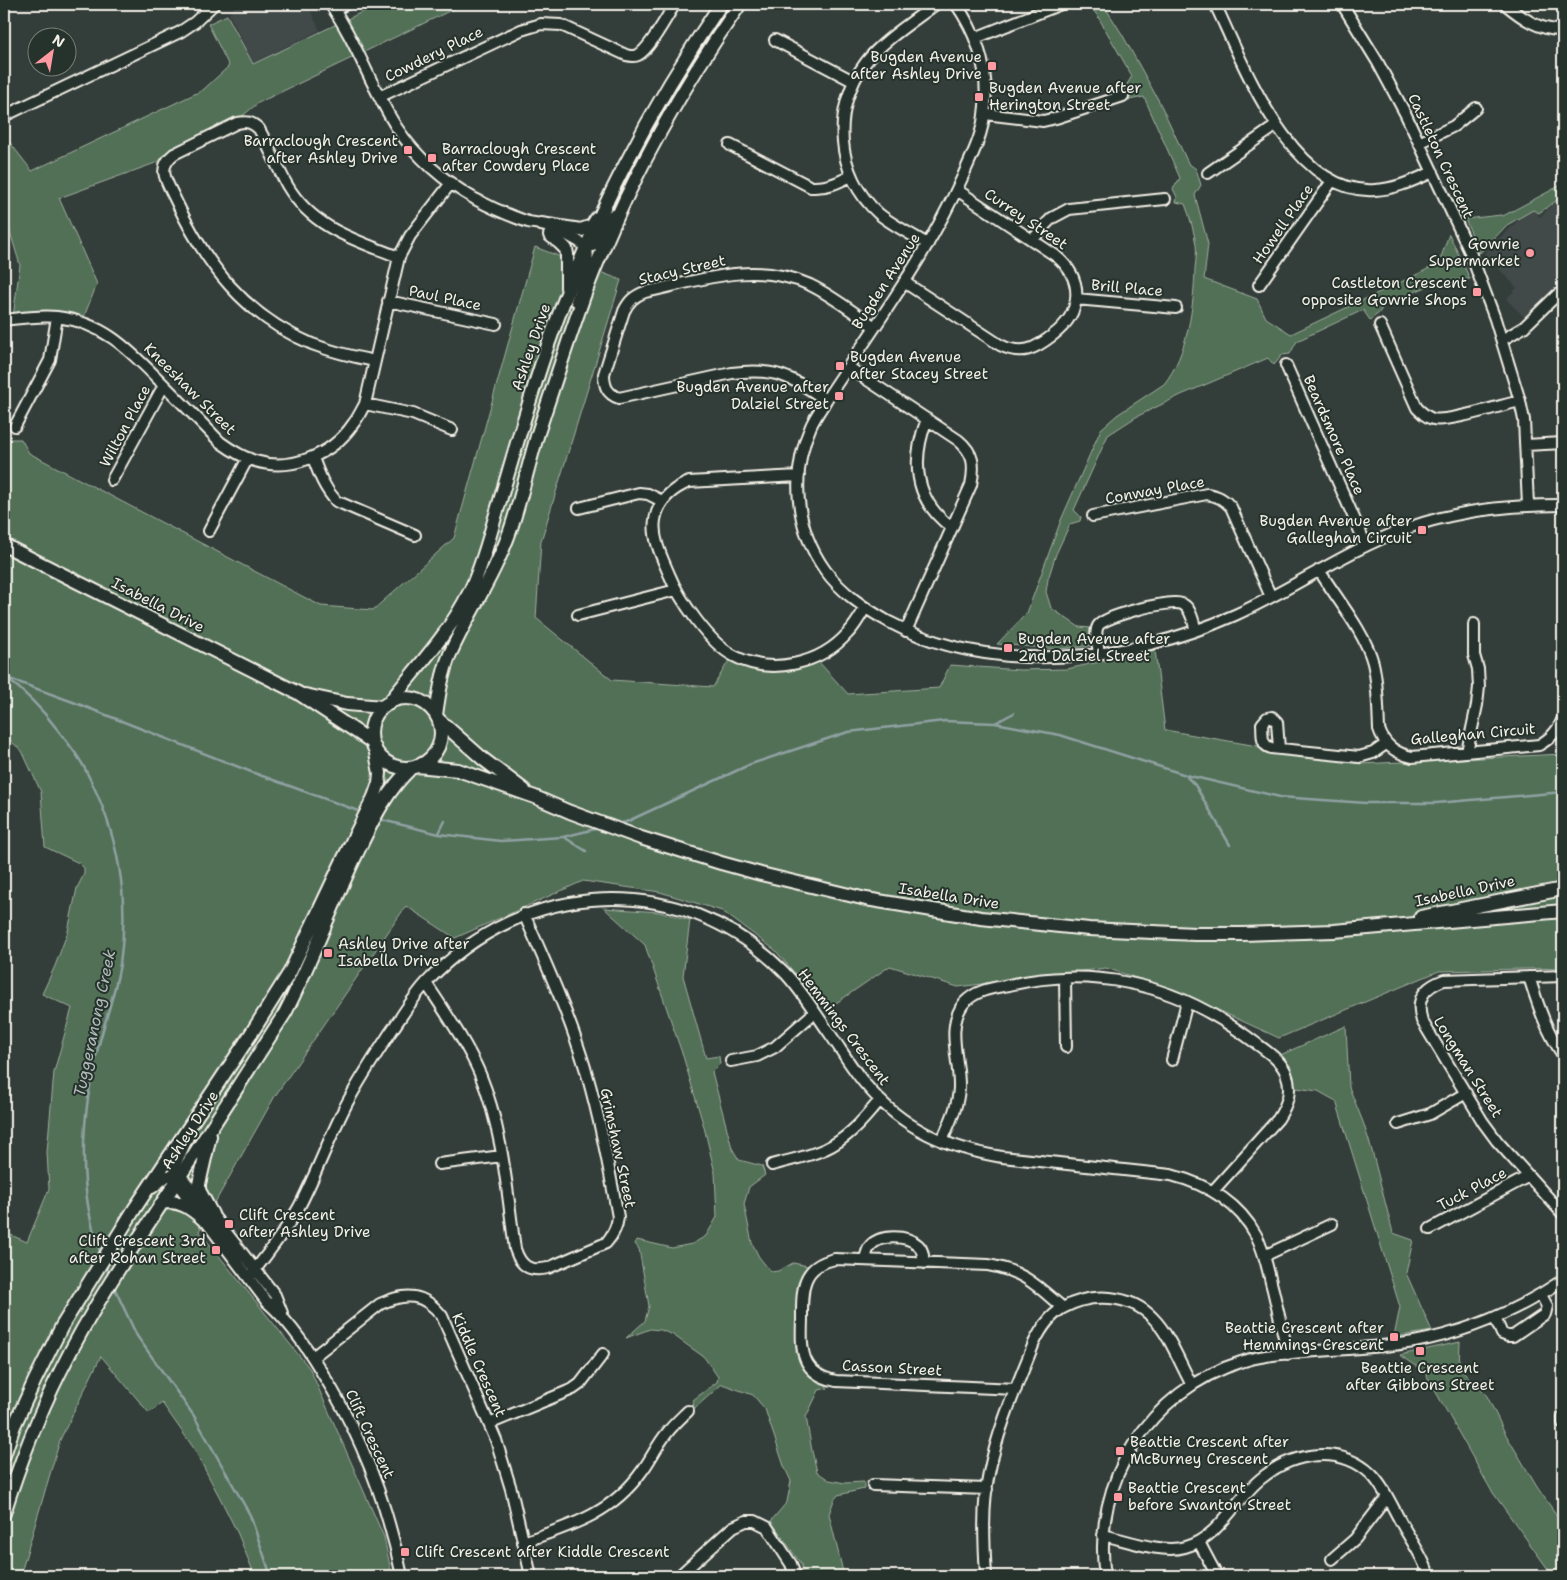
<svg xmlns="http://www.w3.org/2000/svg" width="1567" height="1580" viewBox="0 0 1567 1580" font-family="'Shantell Sans',sans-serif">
<rect width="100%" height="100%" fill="#333d3a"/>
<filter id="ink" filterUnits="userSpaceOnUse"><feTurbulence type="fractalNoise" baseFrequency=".02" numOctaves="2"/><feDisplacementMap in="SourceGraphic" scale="10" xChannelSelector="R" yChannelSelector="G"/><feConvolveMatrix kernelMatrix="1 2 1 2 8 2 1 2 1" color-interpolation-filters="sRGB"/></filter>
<g filter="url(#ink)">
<!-- built -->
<path fill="#42484a" d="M236,4H307L320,30L253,63L229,14Z
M1560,197L1563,201V279L1524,317L1506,299L1517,288L1484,253L1531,208L1540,217Z"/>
<!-- green -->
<path fill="#516f57" stroke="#a2b0a0" d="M379,4H464L258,103L240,118L158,162L59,198L97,284L83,319L13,317L20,265L7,222L4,223V135L32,171L203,90L229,66L208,24L227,15L253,64Z
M1088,4H1103L1122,34L1160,103L1188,163L1196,169L1201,185L1195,195L1208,244L1204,279L1257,299L1266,318L1291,334L1420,273L1439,263L1449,234L1470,279L1440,281L1384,305L1379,313L1370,320L1363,310L1297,341L1290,354L1282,355L1274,365L1268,358L1181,395L1136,417L1108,435L1074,510L1081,517L1080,521L1070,524L1056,554L1048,579L1046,592L1051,608L1079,627L1091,628L1090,646L1058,649L997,644L1027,613L1061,520L1101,429L1117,415L1164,384C1188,354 1194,305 1195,268C1196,260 1197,252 1196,245C1194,231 1190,217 1185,204L1176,202L1177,197L1173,189L1180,178L1144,97L1129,100L1131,94L1126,86L1132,76L1097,15Z
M1563,184V200L1560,198L1539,213L1533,210L1507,225L1480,253L1465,219L1501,215L1503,216Z
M535,247L621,280L541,541L536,618L612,680L713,687L731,657L794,668L818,661L848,694L939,688L950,665L1020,670L1067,669L1155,650L1165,730L1361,764L1563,754V968L1439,971L1279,1038L1177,991L1106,968L958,987L890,966L826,1010L775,950L722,911L660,892L583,881L455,938L406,906L275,1096L199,1231L310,1369L384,1537L392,1576H255L238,1534L220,1498L193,1447L162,1403L149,1413L101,1356L60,1440L20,1576H4V1294L9,1281L4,1279V1232L27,1242L49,1189L47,1152L54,1072L72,1008L42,994L55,966L68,931L77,888L84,874V868L79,863L45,847L41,792L22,751L4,735V429L9,439H21L29,453L321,606L373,610L454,538Z
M604,908L659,912L690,920L683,976L706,1058L719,1056L720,1064L712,1072L732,1148L739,1160L762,1166L765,1175L749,1187L744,1204L752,1243L759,1257L771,1272L778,1271L793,1263L808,1266L809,1268L800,1282L797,1291L796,1353L802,1365L809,1374L824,1383L828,1388L819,1390L806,1417L812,1451L817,1472L829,1480L845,1483L864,1482V1489L838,1495L834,1500L829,1514L844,1576H803L801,1564L771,1521L787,1502L791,1481L784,1466L765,1409L753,1395L722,1384L694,1409L693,1400L717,1382L718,1377L704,1357L673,1335L661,1330L650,1329L626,1338L645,1321L649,1306L639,1249L635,1244L637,1240L672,1248L692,1244L706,1236L717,1217L715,1173L704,1127L683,1056L645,945Z
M1346,1026L1349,1087L1363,1122L1371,1147L1393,1233L1413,1240L1406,1273L1432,1331L1394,1337L1400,1307L1336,1101L1318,1091L1289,1087L1278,1056Z
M1460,1342L1459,1367L1487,1396L1505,1433L1537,1487L1563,1524V1576H1553L1491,1490L1424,1371L1400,1355Z"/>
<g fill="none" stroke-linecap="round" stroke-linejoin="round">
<!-- stream -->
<path stroke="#90a1a2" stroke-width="2.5" d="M4,676C24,691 42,709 57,729C68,743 80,757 87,773C118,832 130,898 120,964C115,994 104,1023 97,1052C81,1118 77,1190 101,1254
M7,678L73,702L254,773L361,812
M995,723L1014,713
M1187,777L1195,785L1230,845
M378,819L439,834L501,841L563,837L599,828
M617,824L626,822L751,764L848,732L944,721L995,723L1060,735L1186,775L1280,797L1366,803H1436L1563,792
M439,833L445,821
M564,837L586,851
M105,1264L109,1275
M114,1287L137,1336L194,1416L250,1515L271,1576"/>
<defs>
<path id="minor" d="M330,4C357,42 371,88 397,128C416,157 445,182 475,199C492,208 510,216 528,222C533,223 538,223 543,225C558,230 573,237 587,247C590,266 582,283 576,301
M956,4C979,37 990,75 984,115C982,137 971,157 963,176C927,256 874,327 826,400C821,409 815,417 811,426C790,473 795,528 825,570C842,593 864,608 889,622C993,677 1130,662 1235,615C1293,589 1345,551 1405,529C1456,510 1509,505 1563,505
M1215,4C1244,65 1292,196 1375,190C1396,189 1414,180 1433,172
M1342,4L1377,61L1406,115L1470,252L1495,319L1520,401L1524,420L1528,505
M1505,4C1522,18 1540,31 1563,30
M334,10L346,4
M975,38L1061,4
M775,40L853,81
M379,97L521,30L541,24L561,25L626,55C630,56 634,57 638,55C650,49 667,16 675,4
M985,114L1043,121L1056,118L1123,96
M4,116L180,32L195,22L214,4
M1419,143L1454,126L1476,108
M730,145L811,187C826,188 837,183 851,176
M1208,173L1277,125
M1033,240L1043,227L1052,218L1069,209L1165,199
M928,244C912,235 894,226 879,214C835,175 831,108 866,62C882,41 915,20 936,4
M583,246L587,247L596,245L612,215
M904,282L1000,345C1022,356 1035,349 1053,335C1082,313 1085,280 1056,256L957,190
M1259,285L1332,181
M1076,299L1176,308
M388,301L496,324
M4,320C21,318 40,315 57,317C106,323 131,352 164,385C183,404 202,423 220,442C231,450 242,457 255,461C291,472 332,455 353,424C358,418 361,411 365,404L399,257L410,236L451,183
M1380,325L1417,408C1422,413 1426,417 1433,419C1447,423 1502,405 1520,401
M1502,340L1524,327L1557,295L1563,292
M375,361C354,357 333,352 312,344C245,316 206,265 176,201C168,183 155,169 174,154L237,123C247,121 252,122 259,129C269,147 277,167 287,185C312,228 355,240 399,257
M1286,365L1366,545
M848,367L958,440C974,453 975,465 971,485L906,631
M826,400C791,377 775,367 732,373L619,398C607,394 604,386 604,374L624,311C629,301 634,296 645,292C701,280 754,260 810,285C833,296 854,313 875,327
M365,404L413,414L452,430
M927,419C911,461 914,500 952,528
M15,426L50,360L57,317
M1526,445L1563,443
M313,458C319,474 324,488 336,501L415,535
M799,476L689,482C672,489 658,501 655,520C652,538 662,558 669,574C679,599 710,644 734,656C771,676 821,664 848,633C855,626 860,617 865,608
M112,480L164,385
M579,508L639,493L648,494L662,501
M1093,516L1207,494C1218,496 1224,499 1231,507L1271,597
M209,531L248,458
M1319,570C1336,598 1365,632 1373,663C1378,684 1378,707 1379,729C1384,745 1395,753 1412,757L1539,745C1551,738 1558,731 1563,718
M578,615L676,590
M1099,653C1098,645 1094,633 1098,626C1104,616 1170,599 1182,604C1191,607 1193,622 1196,630
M1279,749L1277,722L1272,717L1267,718L1262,724C1263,733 1260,745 1271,748L1359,757L1373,753L1386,744
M1467,752L1477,705L1479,687L1478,669L1474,655V624
M1563,976L1444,980C1424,987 1415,999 1422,1021L1483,1122L1497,1141L1563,1214
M1529,977C1538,1005 1546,1031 1563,1055
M1065,978L1066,1047
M426,983C445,1012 466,1042 480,1074C503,1130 507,1191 515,1249C521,1267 530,1272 548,1268L606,1243C613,1235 617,1228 618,1217C609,1168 600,1119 586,1071C570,1017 547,966 524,914
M1172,1060L1187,1002
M731,1061L757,1056L775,1047L815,1012
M1398,1124L1430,1114L1466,1093
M189,1135L175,1165L176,1182L267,1302C289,1321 306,1346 321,1371C361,1434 387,1503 402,1576
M942,1141C949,1124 958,1107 959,1088C960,1060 945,1027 964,1003C976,990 992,988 1009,985C1047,976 1090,975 1129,983C1176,992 1219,1015 1257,1044C1268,1052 1281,1061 1286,1073C1293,1090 1287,1105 1278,1119L1213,1191
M439,1164L502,1156
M772,1165C789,1160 808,1157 825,1149C848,1139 864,1119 880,1100
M152,1188L167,1176L180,1175L212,1214L275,1295L282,1313
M1430,1229L1529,1176
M1264,1256L1332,1224
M865,1260C866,1255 867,1250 870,1246C880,1234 907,1235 918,1245C923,1249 923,1256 924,1263
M249,1278C267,1254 286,1231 300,1205C316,1174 328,1141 344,1109C357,1083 374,1058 390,1033C402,1016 413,997 427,982C524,878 681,869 783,971C801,989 815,1013 830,1034C842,1051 853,1070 866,1085C903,1129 947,1148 1002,1157L1171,1175C1206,1184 1238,1202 1256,1235C1265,1252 1268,1272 1273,1290C1278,1311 1283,1332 1288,1354
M1495,1318L1502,1334L1508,1336H1513L1545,1314L1547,1306L1541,1295
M313,1357L380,1304C406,1292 424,1293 442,1316L496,1440L511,1489L531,1576
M1016,1389L836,1381C800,1374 801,1349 802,1319C802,1290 801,1266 835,1259L988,1265C1024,1271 1037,1286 1063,1308
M1563,1417V1423
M489,1424L573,1389L580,1384L603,1354
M873,1485L987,1489
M1103,1535C1126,1540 1162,1554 1185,1547C1221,1537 1235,1498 1263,1477C1294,1452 1340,1445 1371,1474C1385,1488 1393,1509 1403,1526C1412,1542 1424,1558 1429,1576
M523,1542C570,1526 612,1514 642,1471C651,1459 657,1445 667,1433C673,1425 681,1418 688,1411
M1199,1542L1217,1576
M1332,1559L1355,1539L1387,1497
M679,1576L733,1527L746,1521H755L767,1527L791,1564L795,1576
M986,1576C984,1542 982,1507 989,1473C998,1428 1017,1386 1034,1343C1041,1329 1049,1316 1063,1308C1091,1292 1130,1294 1153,1318C1170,1335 1180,1364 1192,1385
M1105,1576C1091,1482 1150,1390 1241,1362C1261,1355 1283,1354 1304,1352C1341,1349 1378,1348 1414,1342C1468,1332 1517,1311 1563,1280"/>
<path id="major" d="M541,224L581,230L592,226L597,218
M550,235L560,243L566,249L567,254V288
M4,545L298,693L372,742
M305,695L347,704L383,707
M371 733a35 35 0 1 1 70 0a35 35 0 1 1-70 0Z
M388,704C416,668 449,634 469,593C483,565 490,533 499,504C515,450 530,396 549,342C590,224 650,107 721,4
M436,715C439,694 442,673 450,654C469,612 495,574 510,531C521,499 528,466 538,433C553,387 568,341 584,296C623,193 677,94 740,4
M439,720L483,759L524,790
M417,766L458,770L535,797L570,812L641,838L721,863L761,874L866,899L981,918L1089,929L1195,934H1243L1334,931L1563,911
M1421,917L1563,889
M210,1136L199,1184V1190L212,1214
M162,1203C179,1199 192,1209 204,1220
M4,1455L14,1426L35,1380L62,1326L135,1208L249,1037L290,972L342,862L374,797L379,783L380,773L375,748
M4,1513C19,1465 37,1418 60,1372C92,1307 134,1245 174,1185C212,1128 248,1070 285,1013C312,961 331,907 356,855C372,822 384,794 411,768"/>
</defs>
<!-- minor casing -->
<use href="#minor" stroke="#f4f1e8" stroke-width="14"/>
<!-- major casing -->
<use href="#major" stroke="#f4f1e8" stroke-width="16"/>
<!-- minor -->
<use href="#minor" stroke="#26332d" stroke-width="10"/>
<!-- major -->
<use href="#major" stroke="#26332d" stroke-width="12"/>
</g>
</g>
<!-- markers -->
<g fill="#ff9aa2" stroke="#26332d" stroke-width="2">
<rect x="987" y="61" width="10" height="10" rx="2.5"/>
<rect x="974" y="92" width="10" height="10" rx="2.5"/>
<rect x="403" y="145" width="10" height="10" rx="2.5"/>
<rect x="427" y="153" width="10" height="10" rx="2.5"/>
<circle cx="1530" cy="253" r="5"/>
<rect x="1472" y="287" width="10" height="10" rx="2.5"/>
<rect x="835" y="361" width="10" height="10" rx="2.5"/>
<rect x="834" y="391" width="10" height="10" rx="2.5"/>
<rect x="1417" y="525" width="10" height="10" rx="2.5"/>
<rect x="1003" y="643" width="10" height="10" rx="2.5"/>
<rect x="323" y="948" width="10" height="10" rx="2.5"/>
<rect x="224" y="1219" width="10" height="10" rx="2.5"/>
<rect x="211" y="1245" width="10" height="10" rx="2.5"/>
<rect x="1389" y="1332" width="10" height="10" rx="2.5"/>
<rect x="1415" y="1346" width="10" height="10" rx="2.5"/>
<rect x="1115" y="1446" width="10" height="10" rx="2.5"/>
<rect x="1113" y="1492" width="10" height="10" rx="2.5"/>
<rect x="400" y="1547" width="10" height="10" rx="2.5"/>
</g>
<g text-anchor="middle" stroke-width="4" stroke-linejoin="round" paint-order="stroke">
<!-- street labels -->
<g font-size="15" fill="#f4f1e8" stroke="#26332d">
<text transform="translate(434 54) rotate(-26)" y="5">Cowdery Place</text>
<text transform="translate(1441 156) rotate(65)" y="5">Castleton Crescent</text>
<text transform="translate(1026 219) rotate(34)" y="5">Currey Street</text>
<text transform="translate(1283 224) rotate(-55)" y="5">Howell Place</text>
<text transform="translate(682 270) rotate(-13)" y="5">Stacy Street</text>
<text transform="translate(886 281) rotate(-57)" y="5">Bugden Avenue</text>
<text transform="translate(1127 288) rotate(5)" y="5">Brill Place</text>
<text transform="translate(445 298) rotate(12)" y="5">Paul Place</text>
<text transform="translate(531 347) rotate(-71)" y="5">Ashley Drive</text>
<text transform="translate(190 389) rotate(45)" y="5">Kneeshaw Street</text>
<text transform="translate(125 426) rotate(-62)" y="5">Wilton Place</text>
<text transform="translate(1334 435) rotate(66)" y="5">Beardsmore Place</text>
<text transform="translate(1155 490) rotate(-10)" y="5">Conway Place</text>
<text transform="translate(158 605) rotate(27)" y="5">Isabella Drive</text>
<text transform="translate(1473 734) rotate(-5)" y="5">Galleghan Circuit</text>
<text transform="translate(1465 891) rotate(-12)" y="5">Isabella Drive</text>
<text transform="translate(949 896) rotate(9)" y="5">Isabella Drive</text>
<text transform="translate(844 1027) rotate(53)" y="5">Hemmings Crescent</text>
<text transform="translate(1468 1067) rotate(58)" y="5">Longman Street</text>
<text transform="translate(190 1130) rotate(-57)" y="5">Ashley Drive</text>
<text transform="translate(618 1148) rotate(78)" y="5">Grimshaw Street</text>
<text transform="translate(1472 1189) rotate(-28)" y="5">Tuck Place</text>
<text transform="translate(479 1365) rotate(66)" y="5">Kiddle Crescent</text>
<text transform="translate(892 1368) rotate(3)" y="5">Casson Street</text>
<text transform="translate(370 1434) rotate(65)" y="5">Clift Crescent</text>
</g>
<!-- poi labels -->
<g font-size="15" fill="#f4f1e8" stroke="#26332d" text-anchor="start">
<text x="982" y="62" text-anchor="end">Bugden Avenue<tspan x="982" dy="17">after Ashley Drive</tspan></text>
<text x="989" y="93">Bugden Avenue after<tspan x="989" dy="17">Herington Street</tspan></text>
<text x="398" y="146" text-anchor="end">Barraclough Crescent<tspan x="398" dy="17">after Ashley Drive</tspan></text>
<text x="442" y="154">Barraclough Crescent<tspan x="442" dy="17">after Cowdery Place</tspan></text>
<text x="1520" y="249" text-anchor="end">Gowrie<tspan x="1520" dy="17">Supermarket</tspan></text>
<text x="1467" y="288" text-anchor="end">Castleton Crescent<tspan x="1467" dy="17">opposite Gowrie Shops</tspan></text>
<text x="850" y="362">Bugden Avenue<tspan x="850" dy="17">after Stacey Street</tspan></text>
<text x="829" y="392" text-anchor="end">Bugden Avenue after<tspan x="829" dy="17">Dalziel Street</tspan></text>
<text x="1412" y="526" text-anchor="end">Bugden Avenue after<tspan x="1412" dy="17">Galleghan Circuit</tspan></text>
<text x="1018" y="644">Bugden Avenue after<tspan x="1018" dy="17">2nd Dalziel Street</tspan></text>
<text x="338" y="949">Ashley Drive after<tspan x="338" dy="17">Isabella Drive</tspan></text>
<text x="239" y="1220">Clift Crescent<tspan x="239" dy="17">after Ashley Drive</tspan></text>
<text x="206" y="1246" text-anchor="end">Clift Crescent 3rd<tspan x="206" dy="17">after Rohan Street</tspan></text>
<text x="1384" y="1333" text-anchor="end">Beattie Crescent after<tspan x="1384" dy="17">Hemmings Crescent</tspan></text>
<text x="1420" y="1373" text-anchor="middle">Beattie Crescent<tspan x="1420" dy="17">after Gibbons Street</tspan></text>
<text x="1130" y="1447">Beattie Crescent after<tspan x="1130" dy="17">McBurney Crescent</tspan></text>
<text x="1128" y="1493">Beattie Crescent<tspan x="1128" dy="17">before Swanton Street</tspan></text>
<text x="415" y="1557">Clift Crescent after Kiddle Crescent</text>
</g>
<!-- water labels -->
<g font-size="16" font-style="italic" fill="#b1bcba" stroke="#26332d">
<text transform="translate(94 1023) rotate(-78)" y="6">Tuggeranong Creek</text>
</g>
</g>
<!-- margin -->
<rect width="1567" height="1580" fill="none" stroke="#26332d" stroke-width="20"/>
<rect x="10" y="10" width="1547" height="1560" fill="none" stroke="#f4f1e8" stroke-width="2" filter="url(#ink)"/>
<!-- north arrow -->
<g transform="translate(52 52) rotate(31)"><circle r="24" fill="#26332d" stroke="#787f78"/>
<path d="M0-4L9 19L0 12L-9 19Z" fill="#ff9aa2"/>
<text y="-8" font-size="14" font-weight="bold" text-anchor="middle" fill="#f4f1e8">N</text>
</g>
</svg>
